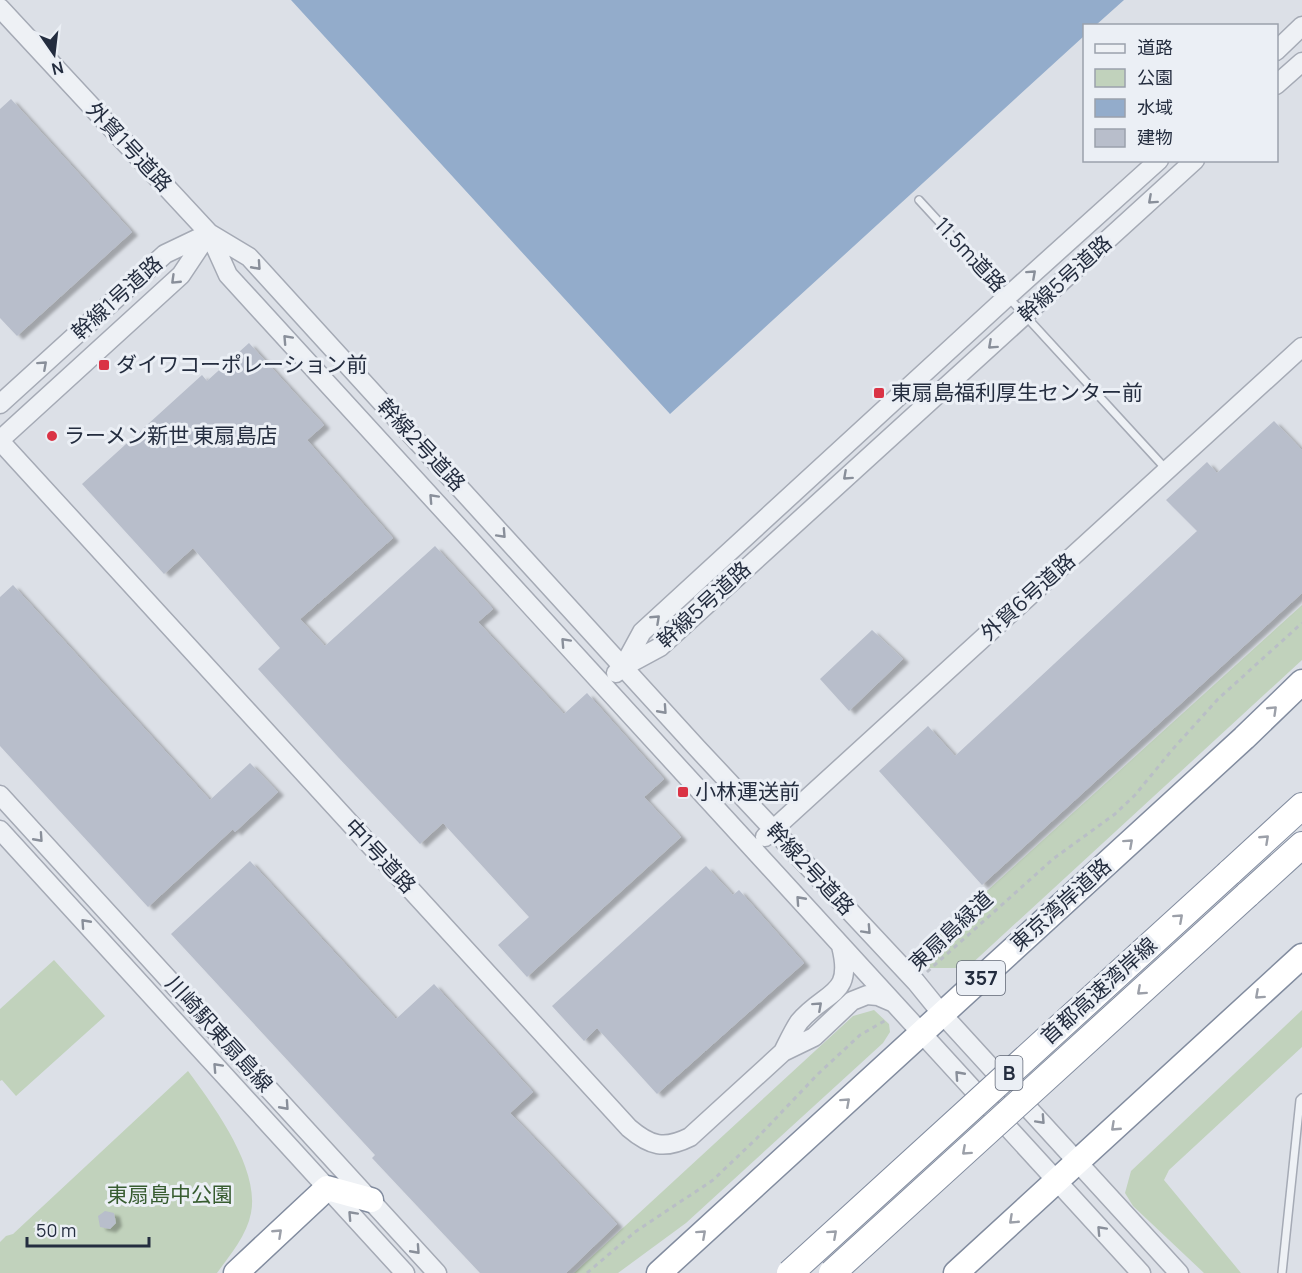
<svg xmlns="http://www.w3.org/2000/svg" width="1302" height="1273" viewBox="0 0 1302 1273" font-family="Manrope,'Noto Sans JP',sans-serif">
<defs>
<filter id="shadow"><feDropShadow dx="6" dy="3.5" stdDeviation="1.5" flood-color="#0004"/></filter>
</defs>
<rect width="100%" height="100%" fill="#dce0e7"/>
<!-- green -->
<path fill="#c1d2bc" d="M1302,605V660L967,968H921L913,958Z
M54,960L105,1016L16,1096L2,1080L0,1081V1009Z
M874,1010L889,1024L890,1032L883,1043L686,1223L618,1273H574L853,1016Z
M1302,1010V1047L1169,1170L1164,1180L1241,1273H1204L1133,1206L1125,1193L1131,1171Z
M188,1071C213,1105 260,1168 251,1213C247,1235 230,1255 217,1273H0V1242L6,1236L13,1234Z"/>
<!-- water -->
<path fill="#93accb" d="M291,0H1124L1096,25L1084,26V36L670,414Z"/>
<!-- building -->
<path fill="#b8becb" filter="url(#shadow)" d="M11,99L132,232L17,336L0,318V109Z
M249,343L324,425L307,440L393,538L300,619L325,646L435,546L493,609L478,622L564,714L587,693L664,779L644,797L681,837L527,977L498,945L529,917L443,823L420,844L338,757L258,669L280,648L193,548L164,574L82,484L202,375L207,381Z
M1274,421L1302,450V593L982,885L879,771L928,726L955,756L1197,531L1166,500L1207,462L1217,473Z
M13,585L210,800L250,763L278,792L235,832L233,829L148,907L0,746V597Z
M872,630L903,659L849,711L820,679Z
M250,861L396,1019L434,984L533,1092L510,1113L617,1224L566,1273H480L372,1158L375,1155L171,934Z
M706,866L733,895L739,890L804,963L657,1094L597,1028L584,1041L552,1006Z
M105,1211L114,1213L116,1223L110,1229L100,1227L98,1216Z"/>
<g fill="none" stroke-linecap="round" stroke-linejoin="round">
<defs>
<path id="service" d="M919,200L1165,468
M1282,1273L1300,1100L1302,1098"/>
<path id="tertiary" d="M0,8L209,233L249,257L697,748L916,982L942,1014L1179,1273
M1276,51L1302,26
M1276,85L1302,62
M209,233L228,275L1141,1273
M0,404L165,254L209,233
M0,440L181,275L209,233
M0,441L629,1128C650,1146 664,1150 690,1137L783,1052L814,1037L852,1001L867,995L878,996L892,1002
M623,667L642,632L1008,296L1159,160
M616,673L623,667L660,647L1195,160
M0,795L437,1273
M0,830L405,1273
M765,837L1302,347
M783,1052C788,1042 793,1031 799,1022C826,990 854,997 841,946"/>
<path id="trunk" d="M236,1273L327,1188L371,1200
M659,1273L1244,738L1302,682
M956,1273L1302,956"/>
<path id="motorway" d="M1229,873L1302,806
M1247,895L1302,845"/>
</defs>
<!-- service casing -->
<use href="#service" stroke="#a5aab5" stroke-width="10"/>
<!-- tertiary casing -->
<use href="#tertiary" stroke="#a5aab5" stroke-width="21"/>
<!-- trunk casing -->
<use href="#trunk" stroke="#828c9f" stroke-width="27"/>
<!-- motorway casing -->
<use href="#motorway" stroke="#828c9f" stroke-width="28"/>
<!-- path -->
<path stroke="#b9bec6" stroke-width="3" stroke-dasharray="4.5 4.5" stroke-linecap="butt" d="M927,972L1053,859L1115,814L1135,795L1172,750L1218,699L1302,623
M587,1273L635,1232L713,1180L756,1139L818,1074L860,1035L888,1019"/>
<!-- service -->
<use href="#service" stroke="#eef1f5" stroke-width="7"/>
<!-- tertiary -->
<use href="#tertiary" stroke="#eef1f5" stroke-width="18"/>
<!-- trunk -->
<use href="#trunk" stroke="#fff" stroke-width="24"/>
<!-- motorway -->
<use href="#motorway" stroke="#fff" stroke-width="26"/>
<defs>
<path id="motorway-bridge" d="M790,1273L1229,873
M832,1273L1247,895"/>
</defs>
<!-- motorway-bridge casing -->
<use href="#motorway-bridge" stroke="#828c9f" stroke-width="28" stroke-linecap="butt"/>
<!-- motorway-bridge -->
<use href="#motorway-bridge" stroke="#fff" stroke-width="26"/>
</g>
<!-- one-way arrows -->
<defs><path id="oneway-chevron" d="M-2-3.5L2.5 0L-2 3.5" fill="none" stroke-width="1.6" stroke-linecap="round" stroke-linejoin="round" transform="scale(1.5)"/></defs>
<g stroke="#898f9a">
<use href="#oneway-chevron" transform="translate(1152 200) rotate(138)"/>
<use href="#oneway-chevron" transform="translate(257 266) rotate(48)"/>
<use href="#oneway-chevron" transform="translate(1032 274) rotate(-42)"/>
<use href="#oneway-chevron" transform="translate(175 280) rotate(136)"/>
<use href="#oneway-chevron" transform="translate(287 339) rotate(-133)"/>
<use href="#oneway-chevron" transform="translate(992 345) rotate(138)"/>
<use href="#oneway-chevron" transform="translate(43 365) rotate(-42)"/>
<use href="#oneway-chevron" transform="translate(847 476) rotate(138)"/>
<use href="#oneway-chevron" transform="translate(433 498) rotate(-133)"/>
<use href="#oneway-chevron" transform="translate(502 534) rotate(47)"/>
<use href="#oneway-chevron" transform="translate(656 619) rotate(-43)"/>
<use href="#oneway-chevron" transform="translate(565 642) rotate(-133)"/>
<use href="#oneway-chevron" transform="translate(663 710) rotate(48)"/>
<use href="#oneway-chevron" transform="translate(39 838) rotate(48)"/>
<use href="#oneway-chevron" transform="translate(800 900) rotate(-132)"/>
<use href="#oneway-chevron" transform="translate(85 923) rotate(-132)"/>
<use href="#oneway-chevron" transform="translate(867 930) rotate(47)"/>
<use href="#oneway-chevron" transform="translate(818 1006) rotate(-42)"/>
<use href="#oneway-chevron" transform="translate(217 1067) rotate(-133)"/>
<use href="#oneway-chevron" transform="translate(959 1075) rotate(-132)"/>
<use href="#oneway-chevron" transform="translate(285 1106) rotate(48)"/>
<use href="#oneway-chevron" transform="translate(1041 1120) rotate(47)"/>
<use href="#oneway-chevron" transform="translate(352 1215) rotate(-133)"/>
<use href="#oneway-chevron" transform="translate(1101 1230) rotate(-133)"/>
<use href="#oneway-chevron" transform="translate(416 1250) rotate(48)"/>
</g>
<g stroke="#9ca0a9">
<use href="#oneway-chevron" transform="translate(1273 710) rotate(-44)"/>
<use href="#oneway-chevron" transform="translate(1265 839) rotate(-43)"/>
<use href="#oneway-chevron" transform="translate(1129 843) rotate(-42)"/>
<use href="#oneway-chevron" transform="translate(1179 918) rotate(-42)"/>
<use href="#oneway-chevron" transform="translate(1141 991) rotate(138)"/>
<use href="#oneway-chevron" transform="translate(1259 995) rotate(138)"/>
<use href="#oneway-chevron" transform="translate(846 1102) rotate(-42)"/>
<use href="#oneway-chevron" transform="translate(1115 1127) rotate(137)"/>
<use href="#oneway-chevron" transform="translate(966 1151) rotate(138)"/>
<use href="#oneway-chevron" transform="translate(1013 1220) rotate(137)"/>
<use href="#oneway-chevron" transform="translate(278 1233) rotate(-43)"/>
<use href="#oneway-chevron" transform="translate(702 1234) rotate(-42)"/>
<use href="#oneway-chevron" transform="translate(833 1234) rotate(-42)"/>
</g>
<!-- markers -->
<g fill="#da3345" stroke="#ebeff5" stroke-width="2">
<rect x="98" y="359" width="12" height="12" rx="3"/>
<rect x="873" y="387" width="12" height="12" rx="3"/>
<circle cx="52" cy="436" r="6"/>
<rect x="677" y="786" width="12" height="12" rx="3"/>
</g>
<g text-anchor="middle" stroke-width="6" stroke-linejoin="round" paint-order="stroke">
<!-- shield labels -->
<g fill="#ebeff5" stroke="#606776" stroke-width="1.5">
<rect x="957" y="961" width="48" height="34" rx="4.5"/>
<rect x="995.5" y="1056" width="27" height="34" rx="4.5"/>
</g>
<g font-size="20" font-weight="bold" fill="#242d3f">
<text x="981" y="985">357</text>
<text x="1009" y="1080">B</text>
</g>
<!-- street labels -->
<g font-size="21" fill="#242d3f" stroke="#ebeff5">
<text transform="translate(129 147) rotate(47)" y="7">外貿1号道路</text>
<text transform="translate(970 255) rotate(47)" y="7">11.5m道路</text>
<text transform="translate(1065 279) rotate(-42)" y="7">幹線5号道路</text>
<text transform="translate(117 298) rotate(-42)" y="7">幹線1号道路</text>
<text transform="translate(421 445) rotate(47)" y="7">幹線2号道路</text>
<text transform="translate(1028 597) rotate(-42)" y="7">外貿6号道路</text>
<text transform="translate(704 605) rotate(-42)" y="7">幹線5号道路</text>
<text transform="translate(380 856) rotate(47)" y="7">中1号道路</text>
<text transform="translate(810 869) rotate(47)" y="7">幹線2号道路</text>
<text transform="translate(1061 905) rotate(-42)" y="7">東京湾岸道路</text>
<text transform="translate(951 931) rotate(-43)" y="7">東扇島緑道</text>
<text transform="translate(1099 991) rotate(-42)" y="7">首都高速湾岸線</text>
<text transform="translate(219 1034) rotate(48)" y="7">川崎駅東扇島線</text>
</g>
<!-- poi labels -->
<g font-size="21" fill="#242d3f" stroke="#ebeff5" text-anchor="start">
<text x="116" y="372">ダイワコーポレーション前</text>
<text x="891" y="400">東扇島福利厚生センター前</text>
<text x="64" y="443">ラーメン新世 東扇島店</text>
<text x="695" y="799">小林運送前</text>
</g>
<!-- park labels -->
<g font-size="21" fill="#375c30" stroke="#ebeff5">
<text x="170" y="1202">東扇島中公園</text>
</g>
</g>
<!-- legend -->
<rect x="1083" y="24" width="195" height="138" fill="#ebeff5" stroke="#9ba1ac" stroke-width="1.5"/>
<rect x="1095" y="44" width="30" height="9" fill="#eef1f5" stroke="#9ba1ac" stroke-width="1.5"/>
<text x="1137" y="54" font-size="18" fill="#242d3f">道路</text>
<rect x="1095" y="69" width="30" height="18" fill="#c1d2bc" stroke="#9ba1ac" stroke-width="1.5"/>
<text x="1137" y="84" font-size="18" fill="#242d3f">公園</text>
<rect x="1095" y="99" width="30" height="18" fill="#93accb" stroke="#9ba1ac" stroke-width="1.5"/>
<text x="1137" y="114" font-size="18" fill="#242d3f">水域</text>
<rect x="1095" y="129" width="30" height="18" fill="#b8becb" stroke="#9ba1ac" stroke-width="1.5"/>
<text x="1137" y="144" font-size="18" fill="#242d3f">建物</text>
<!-- north arrow -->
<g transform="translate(54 54) rotate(166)" stroke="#ebeff5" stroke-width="4.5" paint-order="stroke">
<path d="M0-4.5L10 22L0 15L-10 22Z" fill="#242d3f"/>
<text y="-9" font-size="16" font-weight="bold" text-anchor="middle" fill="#242d3f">N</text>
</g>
<!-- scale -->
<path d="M27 1237v9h122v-9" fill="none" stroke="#242d3f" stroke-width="3"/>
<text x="36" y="1237" font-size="18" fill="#242d3f" stroke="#ebeff5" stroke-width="4.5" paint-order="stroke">50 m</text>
</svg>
